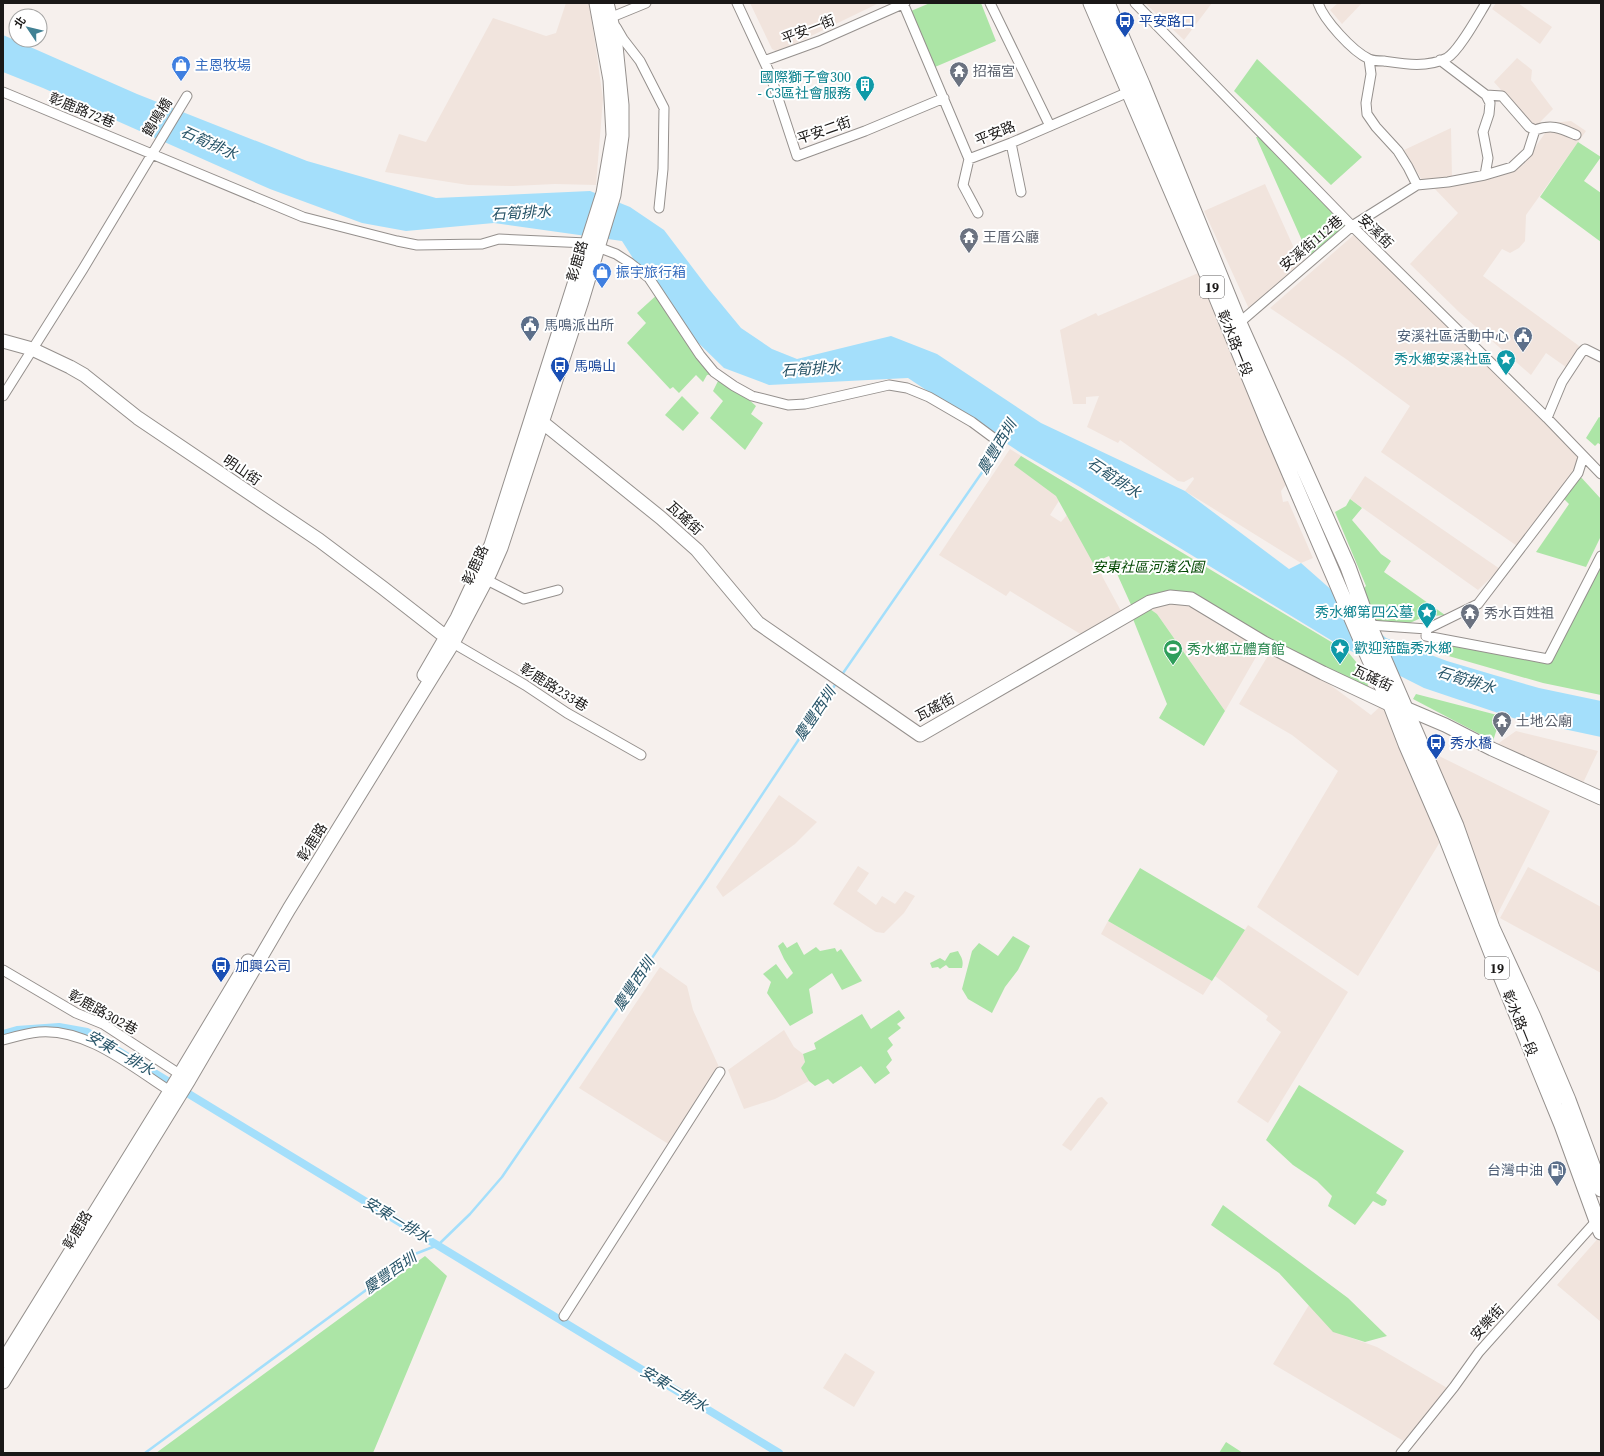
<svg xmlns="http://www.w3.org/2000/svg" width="1604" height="1456" viewBox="0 0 1604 1456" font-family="'Source Serif 4','Noto Sans TC',serif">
<rect width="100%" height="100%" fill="#f6f0ed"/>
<!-- built -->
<path fill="#f1e4dd" d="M566,3H589L594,35L603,99L596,185L555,184L513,186L468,185L385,172L399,134L426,142L493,18L546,36L556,33Z
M750,3H879L778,52L772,49Z
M1145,3H1212L1184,40Z
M1338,3H1362L1342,24L1330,10Z
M1496,3H1518L1552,27L1540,44L1492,9Z
M1517,58L1532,70L1531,80L1553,109L1541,121L1537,129L1531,124L1494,82Z
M1571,121L1586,131L1526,215L1525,241L1519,248L1510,253L1502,249L1483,276L1586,351L1573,372L1546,353L1531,375L1459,312L1410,264L1458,213L1433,187L1497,169L1523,165L1552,123Z
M1451,128L1452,178L1423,182L1404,150Z
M1265,184L1303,268L1250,311L1204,211Z
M1356,233L1586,456L1520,548L1381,452L1410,406L1346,359L1270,308Z
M1203,271L1289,481L1281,491L1283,502L1288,501L1313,558L1301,563L1185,491L1194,479L1193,477L1184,482L1178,481L1120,440L1118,443L1087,427L1099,396L1086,397V404H1073L1060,330L1096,313L1098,316Z
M1010,449L1069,485L1050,515L1061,522L1067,515L1077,522L1102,562V576L1121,611L1082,635L1010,591L1006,596L939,555Z
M1365,476L1500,569L1478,590L1350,499Z
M1183,598L1264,643L1225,711L1157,614L1150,609L1158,604Z
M1272,649L1325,681L1371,715L1384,703L1443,837L1358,976L1257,907L1338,771L1292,735L1239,704Z
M1516,731L1598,751L1583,783L1496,745Z
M1427,750L1550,811L1495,919Z
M779,795L817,822L795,844L723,897L716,887Z
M858,866L869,873L857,891L876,905L882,896L895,904L905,891L915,896L904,913L884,933L876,932L833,904Z
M1528,867L1601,907V973L1500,918Z
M1108,921L1212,981L1203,995L1101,934Z
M1248,925L1348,992L1268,1123L1237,1102L1281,1032L1266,1020L1268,1016L1215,976Z
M660,967L687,986L693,1010L719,1067L670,1145L579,1088Z
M784,1030L794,1047L803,1054L805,1062L801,1068L809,1081L775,1099L744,1109L728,1070Z
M1102,1097L1108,1103L1071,1151L1062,1145L1098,1098Z
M1601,1235V1322L1557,1285Z
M1309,1305L1346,1336L1377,1347L1449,1389L1407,1443L1273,1364Z
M845,1353L875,1372L854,1407L823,1388Z"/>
<!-- green -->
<path fill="#ace5a6" d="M930,3H981L996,41L935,67L911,11Z
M1257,59L1362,157L1331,185L1234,91Z
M1256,137H1260L1346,222V227L1315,257L1308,254Z
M1578,142L1601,157L1584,181L1601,193V242L1540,197Z
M659,293L718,374L707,375L703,382L696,375L679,393L673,387L670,389L627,343L646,323L637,313Z
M720,377L737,389L756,406L751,414L763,423L745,450L710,418L723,401L713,391Z
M682,396L699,413L683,431L665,415Z
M1599,417L1601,418V445L1598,443L1595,446L1586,438Z
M1021,456L1348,652L1361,668L1374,700L1195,597L1132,607L1109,556L1093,563L1056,496L1014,465Z
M1579,475L1601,499V536L1586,567L1536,552L1569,504L1562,497Z
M1350,499L1362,508L1352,520L1381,554L1391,561L1384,572L1445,615L1423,617L1410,623L1371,622L1359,593L1366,586L1335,512L1346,506Z
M1601,561V695L1543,683L1431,651L1433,642L1549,663Z
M1150,609L1157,614L1225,711L1204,746L1159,718L1167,704L1133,619Z
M1416,694L1501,716L1493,741L1413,699Z
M1140,868L1245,930L1212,981L1108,921Z
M1013,936L1030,946L1018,970L1005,987L992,1013L968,999L962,989L972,951L979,943L998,956Z
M783,942L787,948L797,942L804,955L816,947L820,951L835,948L837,952L841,949L862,981L842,990L832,973L809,989L813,1013L790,1026L767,993L771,982L763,974L776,964L787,979L793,973L784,959L778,946Z
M958,951C961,957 964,960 962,968H949L946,965L940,969L938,967L932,968L930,963L940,958L945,961L950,953Z
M899,1010L905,1018L897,1024L901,1028L888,1038L893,1045L887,1051L892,1060L886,1067L890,1073L875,1084L861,1066L833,1084L828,1079L815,1086L809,1081L801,1068L805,1062L803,1054L816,1049L814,1043L862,1014L871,1029Z
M1299,1085L1404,1151L1376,1193L1387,1200L1385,1205L1382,1206L1373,1201L1355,1225L1328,1206L1332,1196L1317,1181L1293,1165L1266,1140Z
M1223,1205L1348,1298L1387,1336L1365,1342L1333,1332L1279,1273L1211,1225Z
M425,1256L447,1276L373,1453H156Z
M1226,1442L1243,1453H1219Z"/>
<!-- water -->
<path fill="#a4dffb" d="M3,35L137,94L307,161L436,198L590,191L630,207L664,230L708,288L741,328L772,349L797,359L891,336L937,354L1041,423L1185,491L1289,569L1301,563L1386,638L1447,661L1494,675L1539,688L1601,701V737L1513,718L1424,688L1339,645L1080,487L1021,453L908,378L769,385L724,368L684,329L636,263L622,241L494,223L406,231L362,223L270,189L43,88L3,72Z"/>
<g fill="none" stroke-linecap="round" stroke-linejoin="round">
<!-- stream -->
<path stroke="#a4dffb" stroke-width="2.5" d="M841,676L992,458L1000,444
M145,1453L415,1254L438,1245L470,1214L502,1177L706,879L837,682"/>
<!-- canal -->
<path stroke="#a4dffb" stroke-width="8" d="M3,1034L17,1030L59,1027L87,1032L779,1453"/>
<defs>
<path id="street" d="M737,3L770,74L797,156L865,131L944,98
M903,3L969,159L1011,143L1133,90
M990,3L1050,126
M1135,3L1352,226L1547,418L1601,474
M1318,3C1324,20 1352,51 1369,59C1373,61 1379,61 1384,61C1404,64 1427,68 1447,58C1459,51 1478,16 1486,3
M607,19L646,3
M616,27L623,39L640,61L664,108L663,169L659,208
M1369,59L1371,74L1366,103L1367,114L1376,127L1398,151L1408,167L1417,185
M1440,60L1486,95L1502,96L1529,127L1535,130C1552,124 1560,128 1576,135
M764,61L819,41L905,3
M3,92L303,217L397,241L417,245L482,244L499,239L587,243L616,254L630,263L649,278L700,355L714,372L734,386L752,396L788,405L805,404L889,385L907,388L929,397L972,422L999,442
M1011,143L1021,192
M969,159L963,185L978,213
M1485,175L1488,158L1483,132L1489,114L1490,103L1486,95
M1235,324L1239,323L1352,226L1417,185L1448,182L1485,175L1512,167L1528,152L1535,130
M3,396L83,269L187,96
M1547,418L1562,382L1581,353L1585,349L1601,357
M487,580L524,599L558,590
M1369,625L1427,629L1478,604L1578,473L1583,457
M1427,629L1426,636L1548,659L1601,556
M453,643L525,685L567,713L641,755
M3,970L76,1013L103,1024L184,1077
M3,1040C14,1037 27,1033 39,1032C87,1028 132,1067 170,1091
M564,1316L720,1072
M1401,1453L1454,1387L1479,1352L1599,1218"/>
<path id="secondary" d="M3,341L32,349L70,367L84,375L138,418L319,540L383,588L451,641
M541,415L542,422L661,518L697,550L758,623L920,735L1150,602L1170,597L1191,599L1264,643L1323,673L1391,705L1405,708L1445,725L1492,749L1601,798
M424,675L457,618L491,545L603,193L613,135L610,80L596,3
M3,1361L170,1091L248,961
M3,1382L189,1080L289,909L453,643L490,573L501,548L581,304L614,195L622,136V105L615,36L607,3"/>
<path id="primary" d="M1091,3L1205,269L1272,432L1369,658L1391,705L1406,744L1445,834L1492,954L1562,1125L1601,1232
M1107,3L1142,84L1239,323L1348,567L1369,625L1456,826L1492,928L1533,1017L1568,1100L1601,1189"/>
</defs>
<!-- street casing -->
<use href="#street" stroke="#95908d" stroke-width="11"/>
<!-- secondary casing -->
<use href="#secondary" stroke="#95908d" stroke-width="15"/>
<!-- primary casing -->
<use href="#primary" stroke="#95908d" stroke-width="17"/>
<!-- street -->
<use href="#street" stroke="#fff" stroke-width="9"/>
<!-- secondary -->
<use href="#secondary" stroke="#fff" stroke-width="13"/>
<!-- primary -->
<use href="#primary" stroke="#fff" stroke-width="15"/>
</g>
<!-- icons -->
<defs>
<symbol id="bus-pin" viewBox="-11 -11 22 30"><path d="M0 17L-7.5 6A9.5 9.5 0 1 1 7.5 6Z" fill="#1a4fb4" stroke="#fff"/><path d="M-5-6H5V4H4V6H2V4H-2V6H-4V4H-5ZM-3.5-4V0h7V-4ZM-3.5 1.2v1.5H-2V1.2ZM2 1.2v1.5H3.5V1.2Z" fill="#fff"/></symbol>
<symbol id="shop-pin" viewBox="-11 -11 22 30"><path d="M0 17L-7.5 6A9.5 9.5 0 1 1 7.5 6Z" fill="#3f7fe0" stroke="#fff"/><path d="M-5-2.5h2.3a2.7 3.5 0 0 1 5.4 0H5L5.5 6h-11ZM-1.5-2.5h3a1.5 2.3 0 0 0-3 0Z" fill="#fff"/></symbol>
<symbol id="temple-pin" viewBox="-11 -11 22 30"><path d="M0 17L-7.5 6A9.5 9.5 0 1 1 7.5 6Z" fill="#6b7280" stroke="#fff"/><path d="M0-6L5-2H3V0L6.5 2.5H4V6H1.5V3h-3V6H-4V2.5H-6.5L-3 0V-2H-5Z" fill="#fff"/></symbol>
<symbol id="building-pin" viewBox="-11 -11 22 30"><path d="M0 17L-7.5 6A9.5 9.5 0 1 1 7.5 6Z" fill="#0f9aa8" stroke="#fff"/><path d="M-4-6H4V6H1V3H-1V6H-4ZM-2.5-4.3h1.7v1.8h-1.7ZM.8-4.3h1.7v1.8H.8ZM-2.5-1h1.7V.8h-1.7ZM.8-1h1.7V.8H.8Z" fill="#fff"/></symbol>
<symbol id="civic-pin" viewBox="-11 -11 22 30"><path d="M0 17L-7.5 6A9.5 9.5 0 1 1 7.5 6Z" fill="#5c6f8a" stroke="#fff"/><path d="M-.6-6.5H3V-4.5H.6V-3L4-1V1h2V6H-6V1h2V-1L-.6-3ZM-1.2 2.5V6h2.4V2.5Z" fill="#fff"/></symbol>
<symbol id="sight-pin" viewBox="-11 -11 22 30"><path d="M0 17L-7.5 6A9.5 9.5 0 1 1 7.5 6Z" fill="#0f9aa8" stroke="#fff"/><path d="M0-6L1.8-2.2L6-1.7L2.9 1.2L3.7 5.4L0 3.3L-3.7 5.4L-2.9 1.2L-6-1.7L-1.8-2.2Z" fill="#fff"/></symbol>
<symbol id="stadium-pin" viewBox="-11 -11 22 30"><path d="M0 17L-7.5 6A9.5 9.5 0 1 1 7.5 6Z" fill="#2e9e5b" stroke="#fff"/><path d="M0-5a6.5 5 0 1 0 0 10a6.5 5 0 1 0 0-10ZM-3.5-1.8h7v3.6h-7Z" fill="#fff"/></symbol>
<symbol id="fuel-pin" viewBox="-11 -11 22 30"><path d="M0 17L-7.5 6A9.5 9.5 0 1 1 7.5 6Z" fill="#5c6f8a" stroke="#fff"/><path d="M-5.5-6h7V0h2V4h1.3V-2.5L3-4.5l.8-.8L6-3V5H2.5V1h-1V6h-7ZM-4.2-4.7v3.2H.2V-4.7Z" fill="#fff"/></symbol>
</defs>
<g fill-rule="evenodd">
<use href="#bus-pin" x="1114" y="10" width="22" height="30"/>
<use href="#shop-pin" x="170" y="54" width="22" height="30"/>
<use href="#temple-pin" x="948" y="60" width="22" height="30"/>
<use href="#building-pin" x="854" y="74" width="22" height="30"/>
<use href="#temple-pin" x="958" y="226" width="22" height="30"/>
<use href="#shop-pin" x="591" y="261" width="22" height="30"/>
<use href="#civic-pin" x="519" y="314" width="22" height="30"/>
<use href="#civic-pin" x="1512" y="325" width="22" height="30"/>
<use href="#sight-pin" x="1495" y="348" width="22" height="30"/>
<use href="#bus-pin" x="549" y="355" width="22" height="30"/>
<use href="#sight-pin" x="1416" y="601" width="22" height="30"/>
<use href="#temple-pin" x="1459" y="602" width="22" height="30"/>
<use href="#sight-pin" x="1329" y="637" width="22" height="30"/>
<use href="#stadium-pin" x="1162" y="638" width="22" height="30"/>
<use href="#temple-pin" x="1491" y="710" width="22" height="30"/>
<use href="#bus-pin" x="1425" y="732" width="22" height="30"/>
<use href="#bus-pin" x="210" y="955" width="22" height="30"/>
<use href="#fuel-pin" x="1546" y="1159" width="22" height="30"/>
</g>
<g text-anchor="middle" stroke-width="4" stroke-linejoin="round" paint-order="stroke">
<!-- shield labels -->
<g fill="#fff" stroke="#5f5d5d" stroke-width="1">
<rect x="1200" y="276" width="24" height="22" rx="3"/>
<rect x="1485" y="957" width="24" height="22" rx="3"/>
</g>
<g font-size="13" font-weight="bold" fill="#1a1817">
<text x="1212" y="292">19</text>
<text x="1497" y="973">19</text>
</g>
<!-- transit labels -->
<g font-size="14" fill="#164399" stroke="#fff" text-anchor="start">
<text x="1139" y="26">平安路口</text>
<text x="574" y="371">馬鳴山</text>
<text x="1450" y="748">秀水橋</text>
<text x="235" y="971">加興公司</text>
</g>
<!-- street labels -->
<g font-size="14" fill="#1a1817" stroke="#fff">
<text transform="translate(808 29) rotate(-21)" y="5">平安一街</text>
<text transform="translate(82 110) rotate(22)" y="5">彰鹿路72巷</text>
<text transform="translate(157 117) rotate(-58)" y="5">鶴鳴橋</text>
<text transform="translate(824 130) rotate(-19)" y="5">平安二街</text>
<text transform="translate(995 133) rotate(-22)" y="5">平安路</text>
<text transform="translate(1376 231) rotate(45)" y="5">安溪街</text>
<text transform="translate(1311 243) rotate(-40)" y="5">安溪街112巷</text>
<text transform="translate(577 261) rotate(-74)" y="5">彰鹿路</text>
<text transform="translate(1235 343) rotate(68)" y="5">彰水路一段</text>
<text transform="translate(242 470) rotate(34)" y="5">明山街</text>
<text transform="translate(685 518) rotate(42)" y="5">瓦磘街</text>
<text transform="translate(475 565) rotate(-65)" y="5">彰鹿路</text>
<text transform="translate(1373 678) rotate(25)" y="5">瓦磘街</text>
<text transform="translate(554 687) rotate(32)" y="5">彰鹿路233巷</text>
<text transform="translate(935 707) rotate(-28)" y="5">瓦磘街</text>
<text transform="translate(312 842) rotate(-58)" y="5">彰鹿路</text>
<text transform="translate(103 1012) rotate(29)" y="5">彰鹿路302巷</text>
<text transform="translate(1520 1023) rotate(68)" y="5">彰水路一段</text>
<text transform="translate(77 1230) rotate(-59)" y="5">彰鹿路</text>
<text transform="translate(1487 1322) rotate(-48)" y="5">安樂街</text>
</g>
<!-- shop labels -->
<g font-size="14" fill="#366cbe" stroke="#fff" text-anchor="start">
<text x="195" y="70">主恩牧場</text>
<text x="616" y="277">振宇旅行箱</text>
</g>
<!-- worship labels -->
<g font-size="14" fill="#5b616d" stroke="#fff" text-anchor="start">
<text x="973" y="76">招福宮</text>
<text x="983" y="242">王厝公廳</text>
<text x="1484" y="618">秀水百姓祖</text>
<text x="1516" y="726">土地公廟</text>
</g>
<!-- culture labels -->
<g font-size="14" fill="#0d838f" stroke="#fff" text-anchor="end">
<text x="851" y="82">國際獅子會300<tspan x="851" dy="16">- C3區社會服務</tspan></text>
<text x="1492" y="364">秀水鄉安溪社區</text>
<text x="1413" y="617">秀水鄉第四公墓</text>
<text x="1354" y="653" text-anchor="start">歡迎蒞臨秀水鄉</text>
</g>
<!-- service labels -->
<g font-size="14" fill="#4e5e75" stroke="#fff" text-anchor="end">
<text x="544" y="330" text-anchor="start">馬鳴派出所</text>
<text x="1509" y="341">安溪社區活動中心</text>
<text x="1543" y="1175">台灣中油</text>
</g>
<!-- park labels -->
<g font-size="14" font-style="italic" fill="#004700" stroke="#fff">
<text x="1148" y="572">安東社區河濱公園</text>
</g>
<!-- leisure labels -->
<g font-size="14" fill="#27864d" stroke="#fff" text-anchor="start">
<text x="1187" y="654">秀水鄉立體育館</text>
</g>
<!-- water labels -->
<g font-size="15" font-style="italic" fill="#275468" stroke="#fff">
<text transform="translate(209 143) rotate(24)" y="5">石筍排水</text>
<text transform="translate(521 213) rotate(-3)" y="5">石筍排水</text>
<text transform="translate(811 369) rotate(-4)" y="5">石筍排水</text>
<text transform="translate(997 447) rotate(-59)" y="5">慶豐西圳</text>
<text transform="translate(1114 478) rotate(34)" y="5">石筍排水</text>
<text transform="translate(1466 680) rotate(17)" y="5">石筍排水</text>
<text transform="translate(815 714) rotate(-56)" y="5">慶豐西圳</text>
<text transform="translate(634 984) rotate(-56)" y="5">慶豐西圳</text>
<text transform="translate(120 1053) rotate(30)" y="5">安東一排水</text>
<text transform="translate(397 1220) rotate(31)" y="5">安東一排水</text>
<text transform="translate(390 1273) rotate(-35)" y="5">慶豐西圳</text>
<text transform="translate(674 1389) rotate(31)" y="5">安東一排水</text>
</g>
</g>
<!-- border -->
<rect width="1604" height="1456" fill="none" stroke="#1a1817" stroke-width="8"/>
<!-- north arrow -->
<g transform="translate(28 28) rotate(305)"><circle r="19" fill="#ffffff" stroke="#a3a3a2"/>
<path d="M0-3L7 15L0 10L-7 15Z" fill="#418194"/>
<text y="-6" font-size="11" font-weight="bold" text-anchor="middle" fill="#1a1817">北</text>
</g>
</svg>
